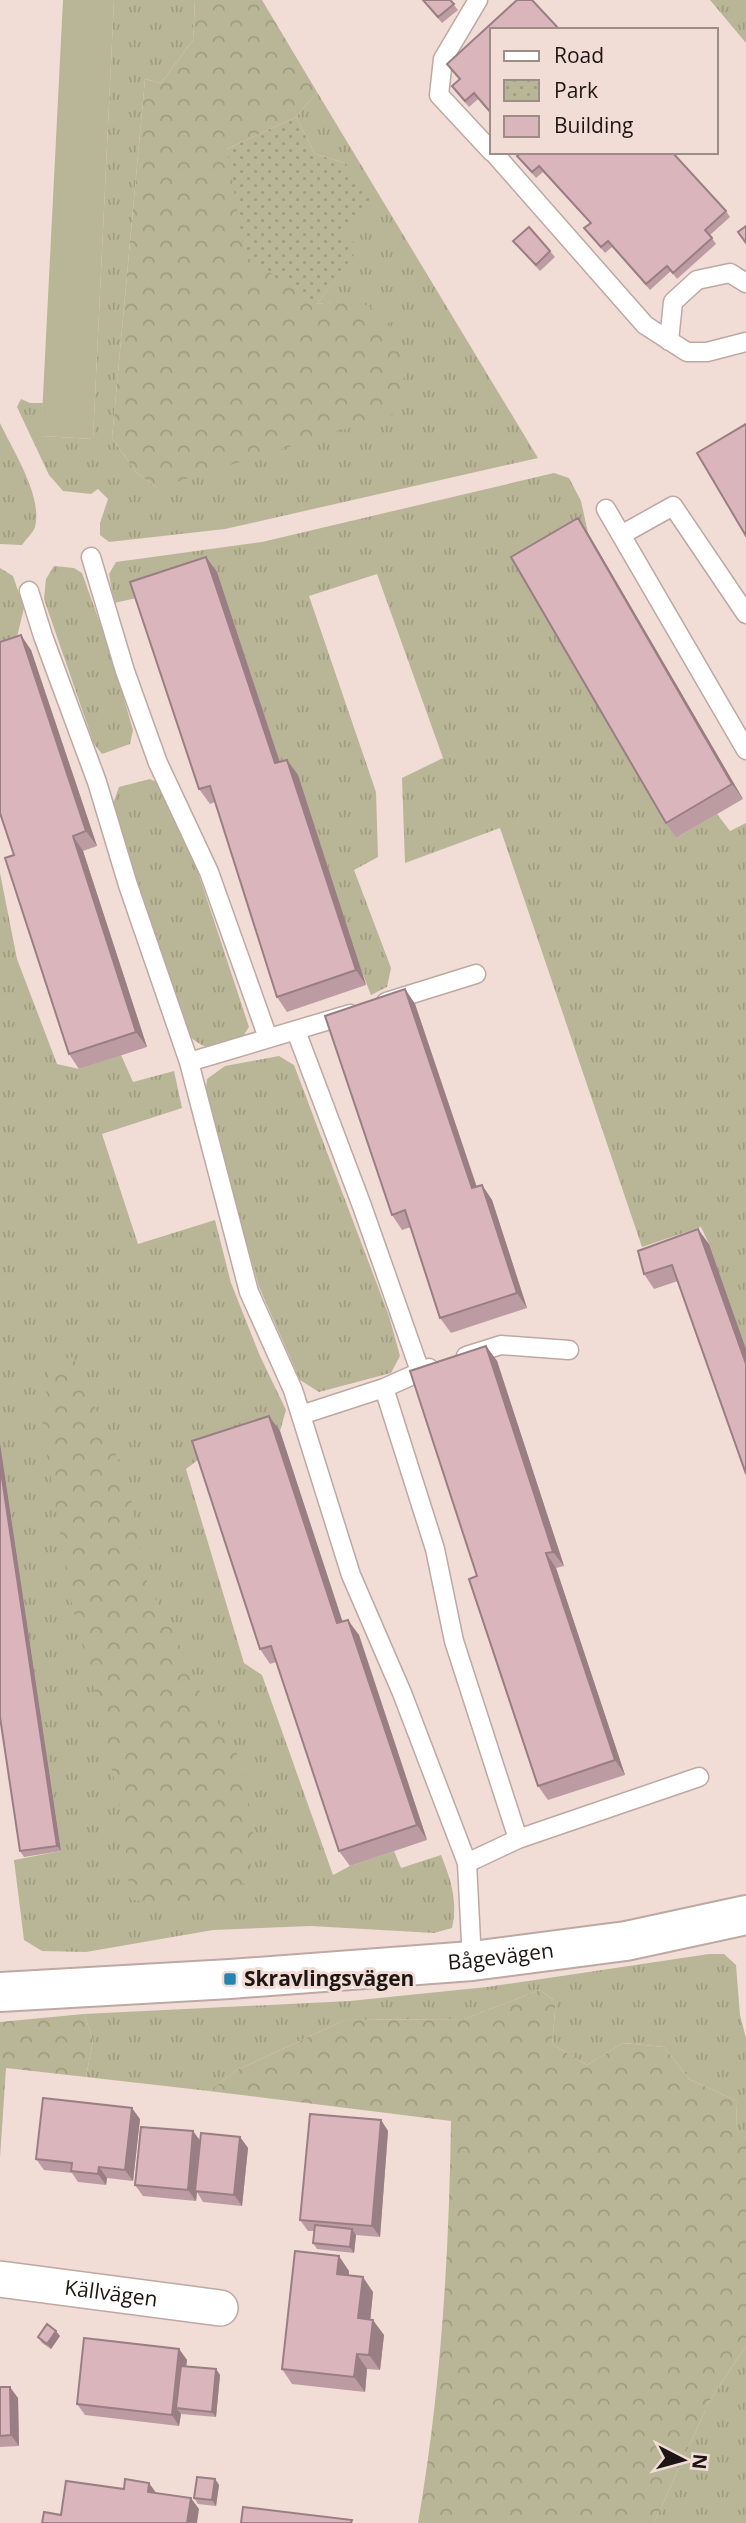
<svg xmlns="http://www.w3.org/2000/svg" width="746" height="2523" viewBox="0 0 746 2523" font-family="'Open Sans',sans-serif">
<defs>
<pattern id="grass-tufts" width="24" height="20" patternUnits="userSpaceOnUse" patternTransform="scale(1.75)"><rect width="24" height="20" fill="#b9b697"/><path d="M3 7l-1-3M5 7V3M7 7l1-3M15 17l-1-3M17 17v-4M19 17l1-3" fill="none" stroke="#9f9c81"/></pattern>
<pattern id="forest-crowns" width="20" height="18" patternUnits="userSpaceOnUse" patternTransform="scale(1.75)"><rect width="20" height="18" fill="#b9b697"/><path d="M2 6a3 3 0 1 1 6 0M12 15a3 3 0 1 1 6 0" fill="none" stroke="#9f9c81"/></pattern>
<pattern id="park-dots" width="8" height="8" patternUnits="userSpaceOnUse" patternTransform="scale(1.75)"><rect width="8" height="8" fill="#b9b697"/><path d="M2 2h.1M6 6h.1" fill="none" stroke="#9f9c81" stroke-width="1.8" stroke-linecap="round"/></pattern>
</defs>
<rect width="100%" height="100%" fill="#f2dcd6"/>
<!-- grass -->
<path fill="url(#grass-tufts)" d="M114,0H195L193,40L161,83L145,79L112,438L136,472L157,488L355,300L317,304L358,248L342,233L345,163L315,154L296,117L317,92L538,458L225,529L109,542L100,535V523L108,499L98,489L91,494L63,491L49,475L17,407L21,399L30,403H43L42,436L93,439Z
M710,0H746V43Z
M0,423C13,451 43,496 35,527C33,533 26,539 22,545L0,544Z
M554,473L569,478L581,501L588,533L522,572L676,838L717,814L730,831L746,823V1349L709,1244L701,1227L642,1247L500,828L405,863L402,778L443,758L377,574L309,596L376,792L378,857L354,870L391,968L387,987L371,995L285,778L217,573L141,597L114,603L109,574L116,562L262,542Z
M54,566L74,568L82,573L111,654L133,730L130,744L102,754L94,744L44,599L46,579Z
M0,568L13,576L24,608L17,637L0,642Z
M150,779L161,784L196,866L249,1027L240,1041C208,1051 204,1051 180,1027L113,804L119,787Z
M0,873L17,959L57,1064L79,1069L121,1055L133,1082L174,1071L182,1108L102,1134L138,1244L215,1220L231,1283L260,1356L286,1410L280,1431L203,1456L186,1469L244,1663L262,1675L333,1875L350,1866L394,1851L401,1868L441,1855C451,1880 458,1901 452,1928L434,1933L311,1926L213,1930L86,1952L42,1951L24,1940L14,1860L61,1851L0,1443Z
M279,1056L294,1065L389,1316L400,1356L391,1373L319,1392L300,1380L259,1287L205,1097L207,1079L225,1066Z
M709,1954H724L736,1965L740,2015L746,2038V2138L736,2131L737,2101L689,2079L664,2047L623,2043L587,2065L552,2044L556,2002L540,1990L464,2019L345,2020L235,2071L209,2091L86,2077L93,2040L84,2014L350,2001L487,1987Z
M746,2346V2523H654L710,2400Z"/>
<!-- forest -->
<path fill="url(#forest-crowns)" d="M195,0H262L317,92L296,117L227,149L317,304L355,299L387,317L407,365L394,414L157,488L136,472L112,438L145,79L161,83L193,40Z
M73,1357L128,1483L147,1582L175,1635L204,1701L244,1765L253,1833L250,1878L224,1902L189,1910L130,1899L124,1827L100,1713L71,1600L42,1425L50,1363Z
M540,1990L556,2002L552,2044L587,2065L623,2043L664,2047L689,2079L737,2101L736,2130L746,2138V2346L710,2400L654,2523H418C441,2390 449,2255 451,2121L209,2091L235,2071L345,2020L464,2019Z
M84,2014L93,2040L86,2077L6,2068L0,2158V2022Z"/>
<!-- park -->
<path fill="url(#park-dots)" d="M296,117L315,154L345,163L374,201L343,233L359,248L317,304L245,256L227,149Z"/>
<!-- pitch -->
<path fill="#b9b697" d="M63,0H114L93,439L41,436Z"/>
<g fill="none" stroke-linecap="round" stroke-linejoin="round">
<defs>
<path id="lane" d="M478,0L443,59L439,95L492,152
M493,152L645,325L687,352H707L746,342
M669,341L673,302L697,280L730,273L746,283
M606,509L746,750
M621,535L673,506L746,614
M91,557L125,671L158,763L209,872L268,1038
M29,591L43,636L97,782L128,885L189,1062L249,1292L293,1390L351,1575L402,1693L467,1863L472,1961
M386,1002L476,974
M296,1031L362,1206L420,1371
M189,1062L350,1014
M466,1356L501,1345L569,1350
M384,1388L435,1549L454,1641L518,1839
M301,1415L384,1388L429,1368
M467,1863L518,1839L699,1777"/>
<g id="street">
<path id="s1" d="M0,2279L220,2308"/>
</g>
<g id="secondary">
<path id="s2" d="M0,1992L230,1979L472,1961L626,1941L746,1915"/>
</g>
</defs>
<!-- lane casing -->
<use href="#lane" stroke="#bda8a2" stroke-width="21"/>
<!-- street casing -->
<use href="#street" stroke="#bda8a2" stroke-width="38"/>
<!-- secondary casing -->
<use href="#secondary" stroke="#bda8a2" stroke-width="42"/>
<!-- lane -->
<use href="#lane" stroke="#fff" stroke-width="18"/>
<!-- street -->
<use href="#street" stroke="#fff" stroke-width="35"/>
<!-- secondary -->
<use href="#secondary" stroke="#fff" stroke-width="38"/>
</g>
<!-- wall -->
<path fill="#bc9ca2" d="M422,0H450L458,10L442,23Z
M492,30V115L478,99L469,107L456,92L452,86L460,79L447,64Z
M517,156L726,211L730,217L710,235L716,244L677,279L671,271L650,290L612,247L605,253L589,234L584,228L590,223L543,172L536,178Z
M513,241L550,251L555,257L540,271L518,247Z
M578,518L588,533L743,799L676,838L666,823Z
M206,557L217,572L280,762L287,760L298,775L366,985L287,1012L277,997L215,802L210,804L199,789Z
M31,650L97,846L83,851L147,1047L79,1069L69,1054L14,855Z
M405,989L415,1004L477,1187L482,1185L492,1200L527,1308L451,1333L440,1318L411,1227L402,1230L392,1215Z
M709,1244L746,1349V1474L678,1281L654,1289L644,1274Z
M486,1346L497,1361L564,1566L556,1568L625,1775L548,1800L538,1786L477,1576Z
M280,1431L342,1622L359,1635L427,1840L350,1866L339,1851L276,1662L270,1664L260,1649Z
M0,1443L61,1851L24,1857L20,1851L0,1717Z
M140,2119L133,2181L107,2178L106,2185L78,2182L72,2173L44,2170L36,2159Z
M381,2120L388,2131L380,2237L356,2235L354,2253L317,2249L313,2243L314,2231H308L300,2220Z
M193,2131L200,2141L240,2137L248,2148L242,2206L203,2202L197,2192L196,2201L143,2196L135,2185Z
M349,2271V2275L373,2292L370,2320L384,2335L380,2370L367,2369L365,2392L292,2384L282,2369Z
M60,2336L51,2349L42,2343L38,2337Z
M179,2349L187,2360L186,2366L216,2369L220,2375L216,2417L181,2414L179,2426L85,2415L77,2404Z
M0,2387L18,2398L19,2446L0,2447Z
M215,2479L219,2485L216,2506L198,2504L194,2498Z"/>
<!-- shaded-wall -->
<path fill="#997f84" d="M578,518L588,533L743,799L732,784Z
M206,557L217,572L285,778L275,763Z
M21,635L31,650L97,846L86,831Z
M287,760L298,775L366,985L356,970Z
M73,836L83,851L147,1047L136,1032Z
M405,989L415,1004L482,1203L472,1188Z
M482,1185L492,1200L527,1308L517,1293Z
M698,1229L709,1244L746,1349V1364Z
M486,1346L497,1361L564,1566L553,1552Z
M269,1416L280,1431L348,1638L337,1623Z
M0,1443L61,1851L57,1846L0,1465Z
M546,1553L556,1568L625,1775L615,1760Z
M348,1620L359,1635L427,1840L417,1825Z
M132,2108L140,2119L133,2181L125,2170Z
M381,2120L388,2131L380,2237L372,2226Z
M193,2131L201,2142L195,2191L197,2192L196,2201L188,2190Z
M240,2137L248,2148L242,2206L234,2195Z
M99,2167L107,2178L106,2185L98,2174Z
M352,2229L356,2235L354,2253L350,2247Z
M339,2256L349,2271L347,2289L337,2274Z
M363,2277L373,2292L369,2333L358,2318Z
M373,2320L384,2335L380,2370L369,2355Z
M56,2331L60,2336L51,2349L47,2344Z
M179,2349L187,2360L181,2409L176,2408L181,2414L179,2426L172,2415Z
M357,2354L367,2369L365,2392L354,2377Z
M216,2369L220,2375L216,2417L212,2412Z
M10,2387L18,2398L19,2446L11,2435Z
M215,2479L219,2485L216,2506L212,2500Z
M149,2483L157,2494L148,2492Z
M191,2498L199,2509L197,2523H187Z"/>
<!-- building -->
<path fill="#dbb5bc" stroke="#997f84" stroke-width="2" d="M423,0H450L454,4L438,17Z
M517,0H532L560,30H492V114L474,93L465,101L452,86L460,79L447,64Z
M521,152H672L726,211L705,230L712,238L673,273L667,266L646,284L608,241L601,247L584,228L591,223L539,166L532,172L517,156Z
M746,226V243L738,232Z
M529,227L550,251L536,265L513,241Z
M746,424V536L697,453Z
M578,518L732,784L666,823L511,557Z
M206,557L275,763L287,760L356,970L277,997L210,786L199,789L130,582Z
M21,635L86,831L73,836L136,1032L69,1054L5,858L14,855L0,813V642Z
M405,989L472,1188L482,1185L517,1293L440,1318L405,1210L392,1215L325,1016Z
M698,1229L746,1364V1474L672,1265L644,1274L638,1251Z
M486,1346L553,1552L546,1553L615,1760L538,1786L469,1579L477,1576L410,1371Z
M269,1416L337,1623L348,1620L417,1825L339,1851L271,1646L260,1649L192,1441Z
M0,1465L57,1846L20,1851L0,1717Z
M43,2098L132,2108L125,2170L99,2167L98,2174L71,2171L72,2163L36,2159Z
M310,2114L381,2120L372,2226L300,2220Z
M141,2127L193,2131L188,2190L135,2185Z
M201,2133L240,2137L234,2195L195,2191Z
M315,2225L352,2229L350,2247L313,2243Z
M295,2251L339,2256L337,2274L363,2277L358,2318L373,2320L369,2355L357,2354L354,2377L282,2369Z
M47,2324L56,2331L47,2344L38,2337Z
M84,2338L179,2349L172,2415L77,2404Z
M181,2366L216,2369L212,2412L176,2408Z
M0,2387H10L11,2435L0,2436Z
M197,2477L215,2479L212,2500L194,2498Z
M125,2479L149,2483L148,2492L191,2498L187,2523H42L44,2512L61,2515L66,2481L124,2489Z
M243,2507L352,2520L351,2523H241Z"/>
<!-- markers -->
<rect fill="#2585b0" stroke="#f2dcd6" stroke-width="2.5" x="223" y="1972" width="14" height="14" rx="3.5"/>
<g text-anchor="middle" stroke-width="6" stroke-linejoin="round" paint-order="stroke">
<!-- street labels -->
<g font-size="21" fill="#1d1614" stroke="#f2dcd6">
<text dy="7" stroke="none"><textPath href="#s2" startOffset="502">Bågevägen</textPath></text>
<text dy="7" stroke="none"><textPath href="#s1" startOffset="112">Källvägen</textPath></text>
</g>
<!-- poi labels -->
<g font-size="21" font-weight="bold" fill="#1d1614" stroke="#f2dcd6" text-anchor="start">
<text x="244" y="1986">Skravlingsvägen</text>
</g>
</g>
<!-- legend -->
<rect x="490" y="28" width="228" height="126" fill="#f2dcd6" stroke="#9d8d88" stroke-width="2"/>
<rect x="504" y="51" width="35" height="10" fill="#ffffff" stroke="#9d8d88" stroke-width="2"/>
<text x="554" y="63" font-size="21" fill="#1d1614">Road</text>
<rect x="504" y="80" width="35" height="21" fill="url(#park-dots)" stroke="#9d8d88" stroke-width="2"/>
<text x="554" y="98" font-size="21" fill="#1d1614">Park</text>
<rect x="504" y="116" width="35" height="21" fill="#dbb5bc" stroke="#9d8d88" stroke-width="2"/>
<text x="554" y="133" font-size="21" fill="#1d1614">Building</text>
<!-- north arrow -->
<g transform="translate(683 2460) rotate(96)" stroke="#f2dcd6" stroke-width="5" paint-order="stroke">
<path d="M0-5L12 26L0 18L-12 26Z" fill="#1d1614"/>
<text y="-10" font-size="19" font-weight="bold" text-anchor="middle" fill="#1d1614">N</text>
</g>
</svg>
